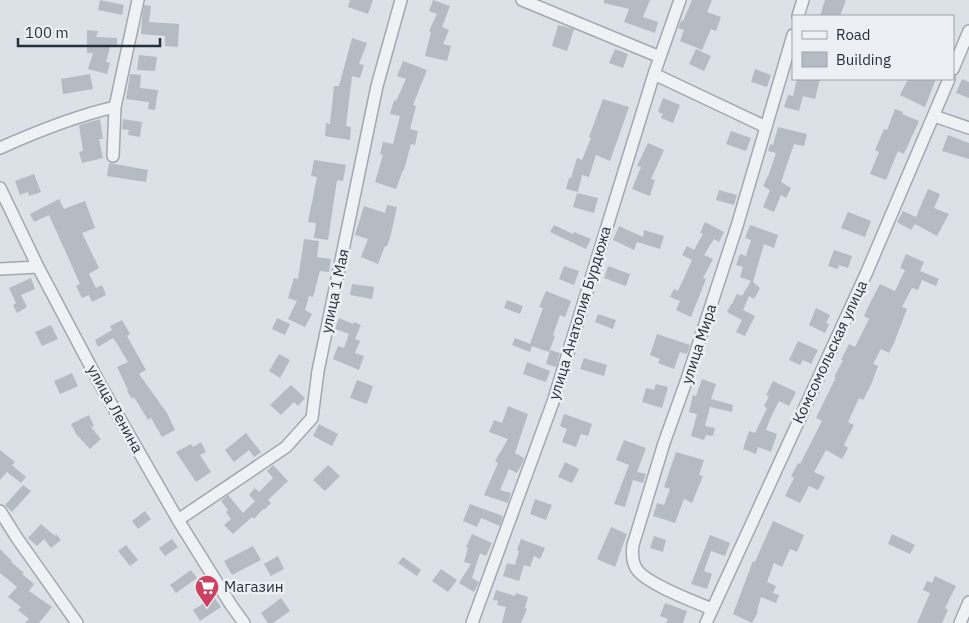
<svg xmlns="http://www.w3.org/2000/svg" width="969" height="623" viewBox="0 0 969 623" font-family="'IBM Plex Sans',sans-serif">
<rect width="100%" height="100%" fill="#dce1e7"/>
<!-- building -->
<path fill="#b4bbc3" d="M100,0L124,5L122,15L98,10Z
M350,0H373L368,14L348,7Z
M433,0L450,6L442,27L449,30L443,44L451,46L447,61L425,56L431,32L429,31L437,14L429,11Z
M604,0H650L643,17L658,22L655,33L624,22L629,9L604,3Z
M692,0H712L707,12L721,17L716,31L711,29L702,50L680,41L684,30L678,28L681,21H683Z
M825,0H846L840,16H820Z
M144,5L151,6L149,22L179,24L178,47L165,46V36L141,34L142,18Z
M558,25L574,29L567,51L552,46Z
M87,30L98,31L96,37L117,38V47H110L106,62L110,63L107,74L88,69L93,53H87Z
M352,38L367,43L359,64L364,65L360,78L352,76L346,126L351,127L350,140L325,136L326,123L330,124L334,86H339Z
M615,49L628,54L623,68L609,63Z
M696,49L711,56L704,71L689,64Z
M139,55L157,57L155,71L137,70Z
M403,61L427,70L413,105L416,106L410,129L418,131L415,145L411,144L404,170H403L396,189L375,182L383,155L380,154L383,142L393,144L400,116L390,114L394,100L396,101L406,79L397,76Z
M755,69L771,75L767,87L751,82Z
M90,74L93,89L63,94L61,79Z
M130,74L141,75L140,88L158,90L155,110L148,109L149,102L126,99Z
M797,79H820L815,99L803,96L799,111L784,107L788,95L793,96Z
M908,79H936L925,107L900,95Z
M962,79L969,82V98L956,93Z
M663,98L680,105L673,123L661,118L663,114L658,112Z
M603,99L629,107L610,161L596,155L589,177L582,175L578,192L566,189L569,178H571L577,158L582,160L591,138L589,137Z
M895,109L903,112L902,114L919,121L904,154L898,151L886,180L870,174L879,152L875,150L884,129L887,130Z
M100,119L103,139H99L103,158L82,163L79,152L83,151L79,125Z
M123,119L142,122L140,137L128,135L129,130L122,129Z
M778,127L807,134L804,146L794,144L781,182L791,188L786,198L781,195L774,212L763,207L770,190L763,186L769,174L776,153L768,151L770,144L773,145Z
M731,131L751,138L746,151L726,144Z
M948,135L969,143V159L942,151Z
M648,143L664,150L651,179L655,180L650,196L632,189L641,167L637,166Z
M314,160L346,165L343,181L337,180L328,240L314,238L316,223L308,222L317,177L311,176Z
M109,163L148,170L146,182L107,176Z
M34,174L41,192L29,196L28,192L20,195L15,181Z
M928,189L940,194L934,208L949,214L937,236L915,224L911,230L897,222L903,211L916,217Z
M719,190L737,195L734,205L716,200Z
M577,193L598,198L594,213L573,207Z
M59,199L64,209L85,201L95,228L82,233L99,268L89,274L96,288L102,285L106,295L92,302L89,295L82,298L76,286L80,284L49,215L34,222L30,214Z
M387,205L397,207L390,238L387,246H385L378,264L361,257L368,239L355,235L364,206L385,213Z
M848,212L871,221L865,237L841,228Z
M705,222L724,232L719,242L714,239L704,255L713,259L703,278L706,279L691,317L676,310L680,301L670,297L674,289L678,291L692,260L682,255L687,246L694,250L703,234L700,233Z
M554,225L573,234L574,232L591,239L586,249L550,232Z
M750,225L778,235L774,248L764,244L753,282L760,288L754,299L749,296L743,310L755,316L745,336L736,332L742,320L727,312L731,304H732L737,294L742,296L751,281L740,277L743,267L736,265L740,254L746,256L751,240L745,238Z
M619,226L643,237L644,230L664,236L660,249L637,242L634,250L613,240Z
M304,239L319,241L317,257L331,259L329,272L320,271L313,297L309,296L305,310L312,314L305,327L288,319L297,301L288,298L294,278L298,279Z
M834,250L852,256L848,268L839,265L838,269L828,266Z
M906,254L924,262L920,271L939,279L936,286L922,280L918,290L912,288L902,307L907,309L894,343L889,353L881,349L873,364L878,366L871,385L863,400L859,398L848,422L854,425L844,445L848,448L842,459L826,450L814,472L825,477L818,490L809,486L800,503L785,496L794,478L791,476L798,463L800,464L822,421L816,418L836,377H834L843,360H841L849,344L855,347L869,319L864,316L869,305L880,284L895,291L905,270L900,268Z
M564,266L579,271L574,285L559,279Z
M608,266L630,274L626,286L604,278Z
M31,278L35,289L21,295L27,307L17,313L13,305L16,303L9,288Z
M352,284L374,287L372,299L350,295Z
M546,291L571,301L565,317L560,315L553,335L555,336L549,352L532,346L530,352L512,345L515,338L530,344L543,308L539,307Z
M507,300L523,306L520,314L504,308Z
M816,308L830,315L826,323L829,324L825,333L809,325Z
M598,314L616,320L613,329L595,322Z
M277,318L290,324L285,335L272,329Z
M339,318L353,324L354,322L361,325L355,339L360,341L355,353L364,356L359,370L333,359L338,346L344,348L349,334L335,329Z
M122,320L130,334L127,336L146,370L139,374L167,413L175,430L162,437L151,418L148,420L134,397L132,399L127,391L128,390L117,367L128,362L116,342L113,338L98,347L95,340L112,330L110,326Z
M51,325L58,339L42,346L35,332Z
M657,334L690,345L687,354L680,352L674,369L658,363L660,359L650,355Z
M798,341L818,350L811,364L803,360L800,365L789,360Z
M550,350L560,353L556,367L546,364Z
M279,354L290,360L280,378L269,371Z
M584,358L607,365L604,376L580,369Z
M527,362L550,371L546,382L523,374Z
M72,373L78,386L60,394L54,381Z
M702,379L716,384L711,399L733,405L732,412L710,407L705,426L715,428L713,436L706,435L704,440L691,436L697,414L689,412L693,395L696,396Z
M357,380L373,386L367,404L350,398Z
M773,381L796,392L789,406L779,401L770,419L766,430L777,434L771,452L758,447L756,454L743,449L749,431L755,433L767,408L764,406L769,396L766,395Z
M656,384L668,387L662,408L642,402L646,388L654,390Z
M291,385L305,398L298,406L294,402L281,415L270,405Z
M508,406L528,414L515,453L524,458L523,462L517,473L509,469L500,490L511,493L508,503L484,495L498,463L495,461L508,439L489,432L494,420L502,423Z
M564,414L592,424L588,436L581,434L576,447L562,442L567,429L560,426Z
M89,415L94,426L91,427L101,439L90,449L76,434L71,424Z
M319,424L338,434L332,446L313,436Z
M246,433L261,452L254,457L249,450L234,462L225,450Z
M624,440L646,448L637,472L646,474L643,483L633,480L625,507L614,504L629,465L616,460Z
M201,442L206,452L200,455L211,472L196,482L176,452L191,444L193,447Z
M0,450L15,462L12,465L26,477L21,483L7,472L0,480Z
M676,452L704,460L699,475L703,476L692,503L684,499L675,523L653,516L657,503L664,505L670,489L664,487Z
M565,462L579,469L572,483L558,477Z
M273,465L288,481L268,500L271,503L264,510L263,509L254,519L252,517L233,534L224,525L231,519L226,512L228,510L221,501L228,495L243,513L255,501L249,495L255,488L259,492L273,478L267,471Z
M328,465L340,476L325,491L313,480Z
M23,485L31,491L12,512L5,505Z
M535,499L552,505L546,520L530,514Z
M470,504L503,516L500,526L481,518L477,527L463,521Z
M145,511L151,519L138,529L132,521Z
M773,521L804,535L797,552L790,549L782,567L774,563L767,582L776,586L773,593L779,595L776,603L761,597L757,611L758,612L752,623L733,614L753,561L755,562Z
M41,524L55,536L56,534L61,540L51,548L44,539L37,546L28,538Z
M611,527L627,534L615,567L597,559Z
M472,534L492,543L486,556L480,553L472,578L479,582L474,592L459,583L471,564L464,562L468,548L466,547Z
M892,534L915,545L910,554L888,544Z
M710,535L730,543L725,556L711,551L704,571L712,574L707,589L691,584Z
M654,536L666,540L663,552L650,548Z
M172,539L178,547L165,556L159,548Z
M521,539L545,548L540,559L534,556L530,567L524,565L519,581L503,576L507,563L515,565L519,551L517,550Z
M126,545L138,560L130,566L118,551Z
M253,546L261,560L232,575L224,561Z
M0,549L12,561L11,562L24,573L22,574L34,584L29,591L52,607L39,623H25L29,619L18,610L21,607L8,597L17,587L0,573Z
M278,556L284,569L271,576L264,564Z
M403,557L421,570L417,576L398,563Z
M441,569L457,580L448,592L432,581Z
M191,570L197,578L176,593L170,585Z
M935,576L956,586L945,608L948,610L942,623H917L930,593L923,590L927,581L932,583Z
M496,590L515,596L516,593L528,597L525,608L527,609L521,623H502L506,607L497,605L498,601L493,600Z
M214,597L221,607L200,621L193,610Z
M281,598L290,611L273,623H268L261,613Z
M665,603L687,611L683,623H666L668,619L660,616Z"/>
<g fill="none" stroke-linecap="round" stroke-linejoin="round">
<defs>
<path id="minor" d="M522,0L660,57
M798,16L803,0
M953,69L969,31
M654,74L766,127
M934,116L969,128
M0,148C38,131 75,116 115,107L138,0
M113,156L115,107
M0,188L38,267L101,386L178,520L231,605L244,623
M0,269L38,267
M0,511L17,538L77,623
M178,520L286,447L312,418L318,371L377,86L401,0
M712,609C695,602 644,583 636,568C632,561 632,552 633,545L664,443L687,379L737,226L793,35
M472,623L553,402L654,74L680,0
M706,623L866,274L949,79
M960,623L969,602"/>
</defs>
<!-- minor casing -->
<use href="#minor" stroke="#a2a8b1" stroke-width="14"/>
<!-- minor -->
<use href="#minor" stroke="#eff2f5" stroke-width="11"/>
</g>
<!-- icons -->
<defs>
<symbol id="supermarket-pin" viewBox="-11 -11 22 30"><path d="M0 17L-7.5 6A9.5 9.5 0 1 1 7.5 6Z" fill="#cd4060" stroke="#ecf0f4"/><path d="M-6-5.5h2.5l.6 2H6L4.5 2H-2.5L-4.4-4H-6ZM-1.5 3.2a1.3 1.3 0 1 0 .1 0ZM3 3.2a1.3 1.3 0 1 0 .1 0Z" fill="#fff"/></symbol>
</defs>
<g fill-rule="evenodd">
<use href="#supermarket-pin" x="193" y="573" width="28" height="38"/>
</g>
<g text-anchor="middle" stroke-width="5" stroke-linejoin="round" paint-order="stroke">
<!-- street labels -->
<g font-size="15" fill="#26303d" stroke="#ecf0f4">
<text transform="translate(335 291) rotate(-78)" y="5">улица 1 Мая</text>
<text transform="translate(580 313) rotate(-73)" y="5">улица Анатолия Бурдюжа</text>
<text transform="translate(699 344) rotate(-72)" y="5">улица Мира</text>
<text transform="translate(830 352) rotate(-65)" y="5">Комсомольская улица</text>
<text transform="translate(115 409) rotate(61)" y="5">улица Ленина</text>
</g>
<!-- poi labels -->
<g font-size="15" fill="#26303d" stroke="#ecf0f4" text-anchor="start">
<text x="224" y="592">Магазин</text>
</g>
</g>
<!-- legend -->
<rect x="792" y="15" width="162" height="65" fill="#ecf0f4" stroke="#9da3ab"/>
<rect x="802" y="31" width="25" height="8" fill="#eff2f5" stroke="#9da3ab"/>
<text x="836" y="40" font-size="15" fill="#26303d">Road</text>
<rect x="802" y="52" width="25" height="15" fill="#b4bbc3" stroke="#9da3ab"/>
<text x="836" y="65" font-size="15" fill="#26303d">Building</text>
<!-- scale -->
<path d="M18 38v8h142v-8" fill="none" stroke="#26303d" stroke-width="2.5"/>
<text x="25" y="38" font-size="15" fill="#26303d" stroke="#ecf0f4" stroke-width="4" paint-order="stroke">100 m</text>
</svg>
